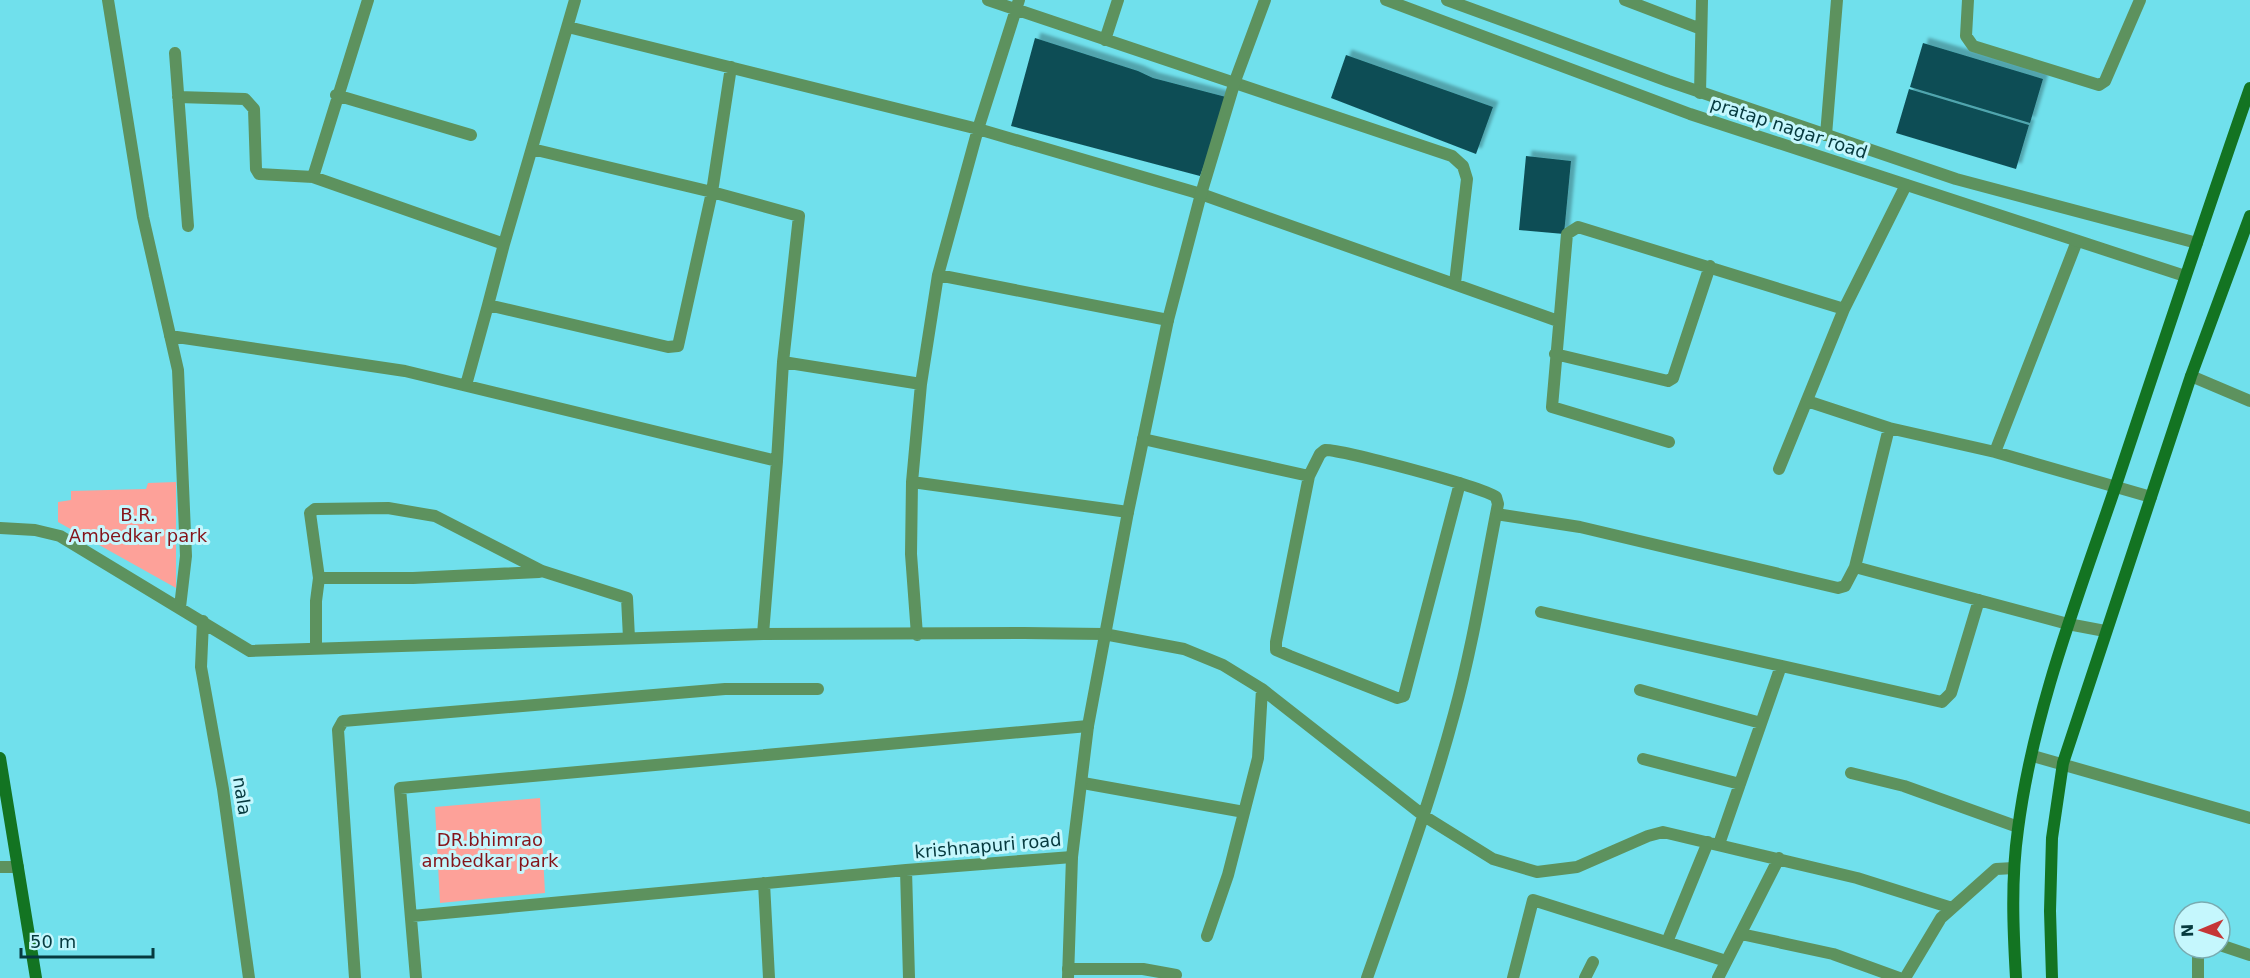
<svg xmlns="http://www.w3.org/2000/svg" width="2250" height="978" viewBox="0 0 2250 978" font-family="'DejaVu Sans',sans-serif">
<defs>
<filter id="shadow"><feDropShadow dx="5.5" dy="-5.5" stdDeviation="1.5" flood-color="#0004"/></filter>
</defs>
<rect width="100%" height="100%" fill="#70e0ec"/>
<!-- green -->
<path fill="#fda199" d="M176,482V588L58,522V502L71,500V491L146,489L148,483Z
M540,798L545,893L440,903L435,807Z"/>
<!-- building -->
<path fill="#0e4e55" filter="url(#shadow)" d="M1035,38L1138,71L1153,78L1226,97L1215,136L1200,176L1011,126Z
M1923,43L2043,79L2030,123L1910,87Z
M1346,55L1493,107L1476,154L1331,98Z
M1909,89L2029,125L2016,169L1896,133Z
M1526,156L1571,161L1564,234L1519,230Z"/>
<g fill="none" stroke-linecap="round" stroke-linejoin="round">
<!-- minor -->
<path stroke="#5d925e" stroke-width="12" d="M108,0L143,217L178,370L186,556L180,607
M988,0C1143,52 1298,103 1452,156L1463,166L1467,179L1455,283
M1625,0L1701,29
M1968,0L1966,36L1973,46L2099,85L2105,81L2140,0
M568,27L978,129L1019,0
M1105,40L1118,0
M175,53L188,226
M1700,93L1702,0
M336,95L471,135
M178,97L245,99L254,109L256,169L259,174L313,177L504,244L575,0
M1826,135L1837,0
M532,149L712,192L799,216L783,362L777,461
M313,177L368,0
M504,244L488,305L668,347L678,346L712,192L731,67
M938,275L1168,320
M170,336L405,371L777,461L763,634
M1555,354L1668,381L1673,378L1710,266
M783,362L921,384L938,275L978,129L1201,194L1558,321
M2191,376L2250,401
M466,385L488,305
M1807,401L1889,428
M1143,439L1309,476
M1669,442L1552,407L1567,234L1578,227L1844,309L1906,185
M1995,452L2077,241
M1779,469L1844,309
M912,482L1128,512
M1496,514L1580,527L1838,588L1845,586L1855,567
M0,528L35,530L60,536L250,651L763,634L1024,633L1104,634L1184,649L1223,665L1262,689L1424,816L1493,859L1537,872L1577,867L1648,836L1663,832L1857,878L1952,908
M319,578H413L539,572
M1541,612L1942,702L1951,693L1979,600
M203,621L201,667L223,789L249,978
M2105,631L2068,624L1855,567L1889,428L1995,452L2151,497
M917,635L911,554L912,482L921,384
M316,649V601L319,578L310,513L315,509L388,508L435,516L542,571L627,598L629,638
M1640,690L1761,723
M2033,756L2250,818
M1643,759L1740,784
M1851,773L1904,786L2018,827
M1083,783L1244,812
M1719,844L1781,666
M0,867H18
M764,883L769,978
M412,916L906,870
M1741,934L1833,954L1899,978
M1207,936L1228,875L1258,758L1262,689
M1667,942L1708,842
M2220,945L2250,955
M2198,948V978
M1068,969H1143L1176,975
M355,978L338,730L343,721L725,689H818
M416,978L400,788L1088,726
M909,978L906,870L1072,857
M1367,978C1398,890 1430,803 1454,714C1473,645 1484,574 1498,504L1496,497C1487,488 1340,449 1325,450L1320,454L1309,476L1276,642V650L1290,656L1397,698L1404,696L1460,483
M1513,978L1533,900L1726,961
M1585,978L1593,962
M1718,978L1779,858
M1905,978L1941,918L1996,869L2014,868"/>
<!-- tertiary -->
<path stroke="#5d925e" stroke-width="12" d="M1386,0L1690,114L2185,276
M1447,0L1668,81L1956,179L2197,243
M1068,978L1072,857L1088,726L1128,512L1168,320L1201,194L1235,81L1265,0"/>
<!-- secondary -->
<path stroke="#137422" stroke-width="12" d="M0,758L36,978
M2016,978C2013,928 2011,879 2018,829C2033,712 2078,597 2116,485C2160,353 2204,220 2250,88
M2052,978L2050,911L2052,838L2063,763L2191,376L2250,216"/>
</g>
<g text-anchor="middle" stroke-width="6" stroke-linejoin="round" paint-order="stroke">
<!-- street labels -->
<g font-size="18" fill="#063a3f" stroke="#c5f7fd">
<text transform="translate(1789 128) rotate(18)" y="6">pratap nagar road</text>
<text transform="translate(242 796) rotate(81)" y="6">nala</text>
<text transform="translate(988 846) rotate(-5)" y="6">krishnapuri road</text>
</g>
<!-- park labels -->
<g font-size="18" fill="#85141a" stroke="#c5f7fd">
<text x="138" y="521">B.R.<tspan x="138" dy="21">Ambedkar park</tspan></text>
<text x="490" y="846">DR.bhimrao<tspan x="490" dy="21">ambedkar park</tspan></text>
</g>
</g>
<!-- north arrow -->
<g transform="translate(2202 930) rotate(268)"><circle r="28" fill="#c5f7fd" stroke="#79abb1" stroke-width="1.5"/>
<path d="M0-4.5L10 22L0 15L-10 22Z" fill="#c53637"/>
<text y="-9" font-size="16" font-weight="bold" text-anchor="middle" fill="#063a3f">N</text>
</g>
<!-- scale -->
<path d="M21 948v9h132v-9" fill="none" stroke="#063a3f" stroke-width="3"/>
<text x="30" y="948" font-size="18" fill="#063a3f" stroke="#c5f7fd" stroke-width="4.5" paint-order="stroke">50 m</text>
</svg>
